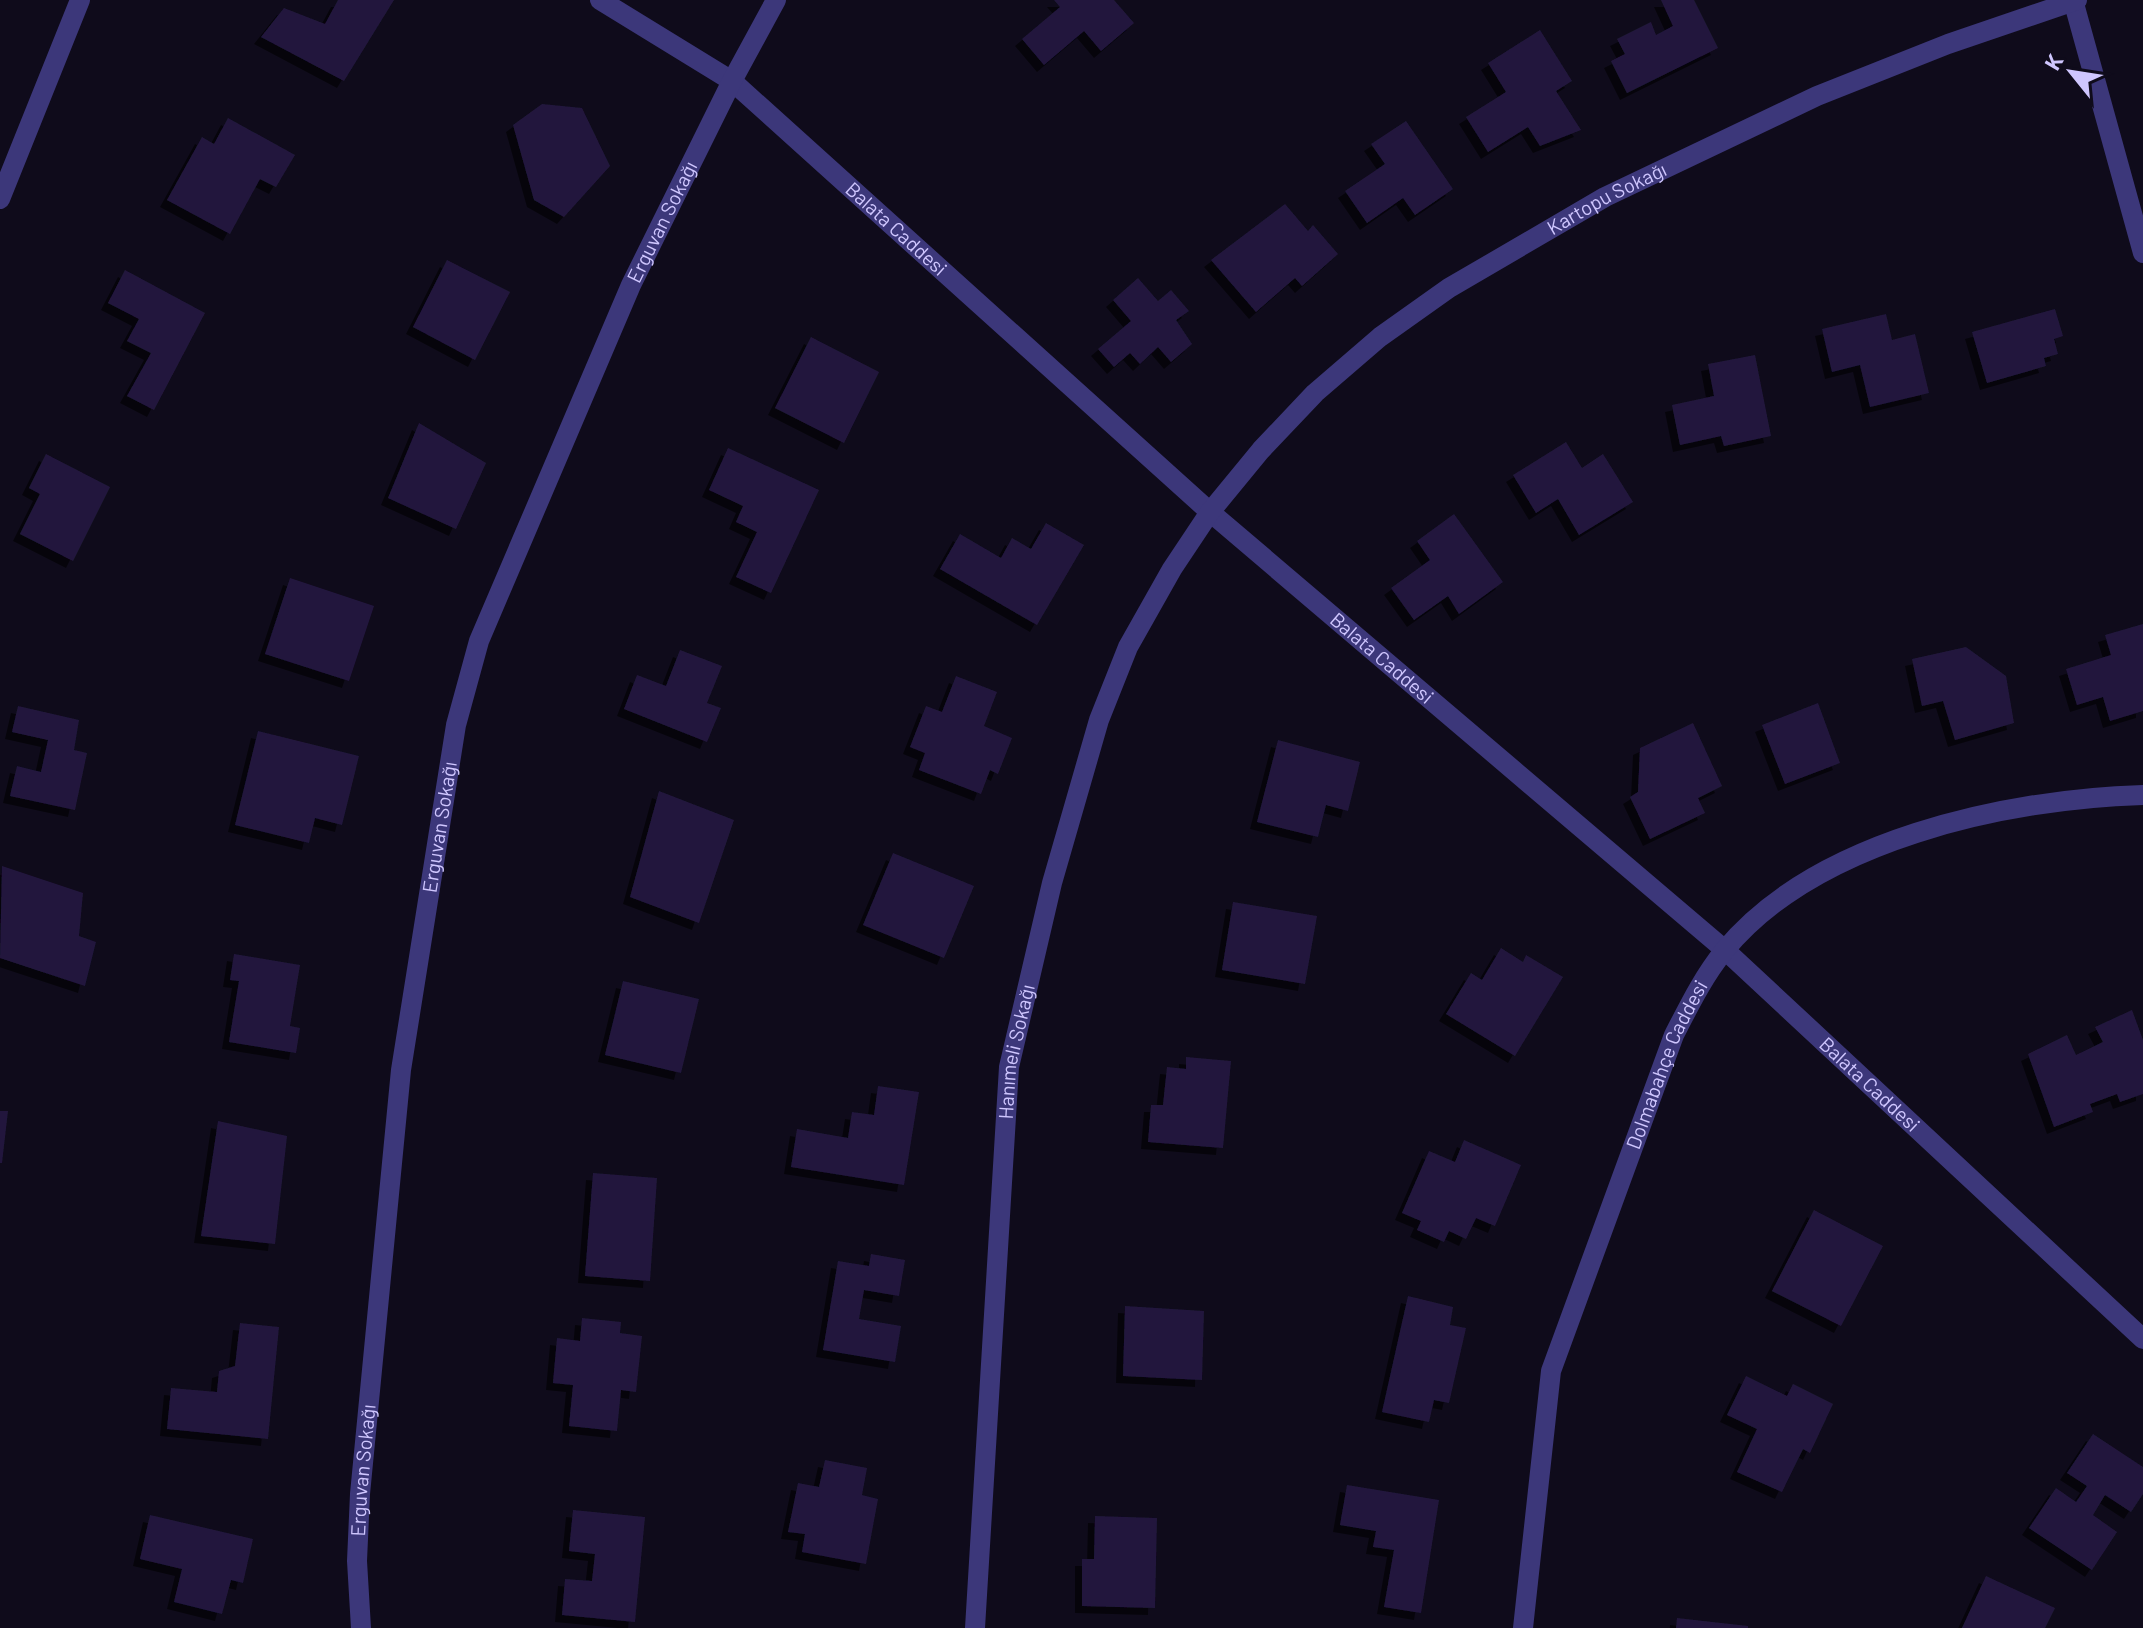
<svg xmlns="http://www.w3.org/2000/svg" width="2143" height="1628" viewBox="0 0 2143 1628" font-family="Barlow,sans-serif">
<defs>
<filter id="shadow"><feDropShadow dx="-7" dy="7" stdDeviation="0" flood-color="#0009"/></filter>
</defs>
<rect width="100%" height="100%" fill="#0f0b1b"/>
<!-- building -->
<path fill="#21183c" filter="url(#shadow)" d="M338,0H394L344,81L261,37L284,8L325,24Z
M1054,0H1114L1134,23L1101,51L1084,31L1044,65L1022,39L1060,7Z
M1661,0H1694L1718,48L1627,93L1611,61L1625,54L1617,39L1651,22L1656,35L1673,26Z
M1540,30L1572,81L1556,91L1581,130L1540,146L1528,127L1488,152L1466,117L1506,92L1488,63Z
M542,104L582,108L610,166L564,217L534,200L513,125Z
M228,118L295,155L276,187L260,179L230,234L167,200L202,137L214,144Z
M1406,121L1453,189L1415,215L1403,198L1367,223L1345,191L1385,164L1371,144Z
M1285,204L1308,231L1313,225L1338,254L1302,286L1295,278L1256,312L1211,260Z
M447,260L510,292L475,360L413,327Z
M125,270L205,313L154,410L127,396L151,353L127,341L139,319L108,303Z
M1138,278L1158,301L1171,290L1189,311L1176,320L1192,344L1171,362L1158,347L1140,364L1130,353L1114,367L1098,349L1131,321L1113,300Z
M2055,309L2063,336L2054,339L2058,354L2044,358L2046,366L1987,383L1972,332Z
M1886,314L1892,340L1915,334L1929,393L1870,407L1860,365L1832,372L1822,329Z
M811,337L879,372L844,443L775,408Z
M1755,355L1771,436L1724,446L1721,436L1680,445L1672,405L1714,396L1708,364Z
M419,423L486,463L456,529L388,498Z
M1566,442L1582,468L1603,454L1633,502L1579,535L1558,499L1536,513L1513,475Z
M728,448L819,490L771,593L736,577L757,532L736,522L743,506L709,490Z
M46,454L110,487L73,561L20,534L40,494L29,488Z
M1454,514L1503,582L1459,614L1448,596L1414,620L1391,588L1430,560L1417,541Z
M1046,523L1084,545L1037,625L940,569L960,534L1001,558L1012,538L1031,549Z
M290,578L374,606L349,681L265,654Z
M2143,624V711L2110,721L2103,697L2077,705L2066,669L2111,655L2105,635Z
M1966,647L2006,676L2014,723L1955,740L1943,701L1922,706L1912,659Z
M680,650L722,666L707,703L721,708L707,742L624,709L637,675L666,686Z
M956,676L997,692L984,726L1012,738L998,774L990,770L981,794L919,770L925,753L910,747L926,706L942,712Z
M1818,703L1840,763L1785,784L1762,725Z
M18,706L79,720L74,750L87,753L75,810L10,796L17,766L41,772L48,740L12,732Z
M1693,723L1722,786L1698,798L1705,813L1650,839L1630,797L1638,792L1640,748Z
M258,731L359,756L342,825L315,818L309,843L235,825Z
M1278,740L1360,762L1348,811L1326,805L1318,837L1257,822Z
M659,791L734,820L699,923L630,897Z
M893,853L974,886L944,958L863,925Z
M2,866L83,893L79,936L96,942L85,986L0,958Z
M1233,902L1317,916L1305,984L1222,970Z
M1501,948L1523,962L1526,955L1563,977L1515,1056L1446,1014L1471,973L1482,980Z
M234,954L300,965L290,1026L300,1028L296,1053L229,1042L239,981L230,980Z
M623,981L699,999L681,1073L605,1055Z
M2132,1010L2143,1040V1094L2120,1102L2117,1094L2090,1104L2093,1112L2054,1127L2028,1054L2067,1035L2076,1055L2103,1042L2095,1027Z
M1186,1057L1231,1061L1223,1148L1148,1142L1151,1105H1163L1167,1067L1186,1069Z
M878,1086L919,1092L904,1185L791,1167L797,1129L848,1138L852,1112L874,1115Z
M0,1111H8L2,1163H0Z
M218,1121L287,1136L275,1244L201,1236Z
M1464,1140L1521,1165L1495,1226L1476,1218L1466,1239L1449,1231L1444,1242L1417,1230L1421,1221L1402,1213L1429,1151L1455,1162Z
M593,1173L657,1178L650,1281L585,1276Z
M1814,1210L1883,1246L1841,1326L1772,1291Z
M871,1254L905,1260L899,1296L864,1290L859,1319L901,1326L895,1362L823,1350L838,1261L869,1266Z
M1408,1296L1453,1307L1450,1325L1466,1328L1449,1403L1434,1400L1429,1422L1382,1412Z
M1125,1306L1204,1311L1202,1380L1123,1376Z
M582,1318L621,1322L620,1333L642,1336L636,1392L621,1390L617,1431L569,1426L573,1385L553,1383L557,1338L580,1341Z
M240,1323L279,1327L268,1439L167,1429L171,1388L217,1392L219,1371L235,1366Z
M1746,1376L1787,1396L1793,1384L1833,1404L1810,1453L1803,1449L1782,1492L1737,1472L1757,1429L1727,1415Z
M2093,1434L2143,1467V1494L2131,1512L2105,1495L2093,1515L2117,1532L2092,1570L2029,1528L2056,1488L2076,1502L2087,1486L2067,1473Z
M825,1460L867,1468L862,1495L878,1499L866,1564L802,1552L805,1534L788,1532L798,1483L819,1487Z
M1347,1485L1439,1500L1421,1613L1384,1607L1394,1550L1373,1547L1376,1531L1340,1525Z
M573,1510L645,1517L635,1622L562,1615L565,1579L592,1581L595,1554L569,1551Z
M150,1515L253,1539L243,1583L231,1580L222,1614L174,1602L182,1569L140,1559Z
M1095,1516L1157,1518L1155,1608L1082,1606V1559H1094Z
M1986,1576L2055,1608L2045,1628H1962Z
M1677,1618L1748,1626V1628H1676Z"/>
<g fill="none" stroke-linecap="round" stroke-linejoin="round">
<!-- minor -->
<g stroke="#3c377a" stroke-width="20">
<path id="s1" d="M600,0L732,81L1210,512L1725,950L2143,1339"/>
<path d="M2073,0L2143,253"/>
<path d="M0,199L80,0"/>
<path id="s2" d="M361,1628L357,1561L360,1494L401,1070L456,725L479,641L631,285L732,81L776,0"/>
<path id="s3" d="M975,1628L1009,1067L1052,883L1099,720L1128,647L1172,569L1210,512L1261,450L1315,393L1380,337L1449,288L1605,197L1817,96L1948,44L2077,0"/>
<path id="s4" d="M1523,1628L1551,1371L1674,1035C1689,1006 1703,977 1724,951C1815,840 2006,799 2143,795"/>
</g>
</g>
<g text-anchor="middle" stroke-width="6" stroke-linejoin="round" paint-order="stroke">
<!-- street labels -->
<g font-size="20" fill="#cfc6fe" stroke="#0f0b1b">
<text dy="7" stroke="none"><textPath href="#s3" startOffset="1668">Kartopu Sokağı</textPath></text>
<text dy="7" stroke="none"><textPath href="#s2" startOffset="1454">Erguvan Sokağı</textPath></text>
<text dy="7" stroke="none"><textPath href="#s1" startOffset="376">Balata Caddesi</textPath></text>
<text dy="7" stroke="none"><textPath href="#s1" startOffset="1024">Balata Caddesi</textPath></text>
<text dy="7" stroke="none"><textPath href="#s2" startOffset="806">Erguvan Sokağı</textPath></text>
<text dy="7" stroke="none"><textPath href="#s3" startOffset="578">Hanımeli Sokağı</textPath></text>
<text dy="7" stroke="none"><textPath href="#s4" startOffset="586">Dolmabahçe Caddesi</textPath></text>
<text dy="7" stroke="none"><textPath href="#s1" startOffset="1672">Balata Caddesi</textPath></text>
<text dy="7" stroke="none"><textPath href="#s2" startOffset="158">Erguvan Sokağı</textPath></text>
</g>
</g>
<!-- north arrow -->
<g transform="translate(2071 72) rotate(300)" stroke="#0f0b1b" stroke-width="6" paint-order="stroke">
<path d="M0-6L14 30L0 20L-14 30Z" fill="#cfc6fe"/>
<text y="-12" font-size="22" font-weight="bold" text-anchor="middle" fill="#cfc6fe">K</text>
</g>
</svg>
